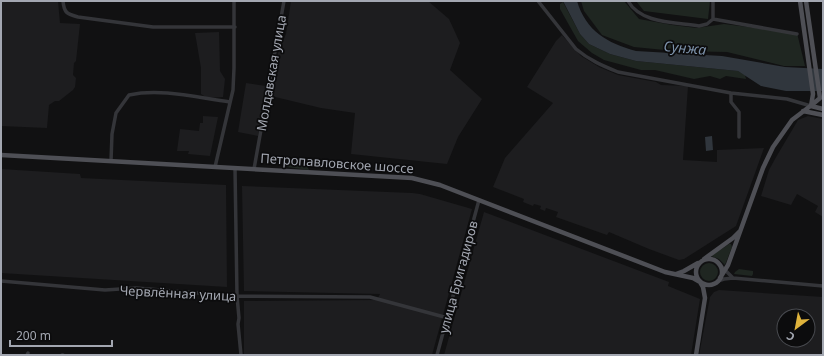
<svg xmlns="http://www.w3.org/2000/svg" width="824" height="356" viewBox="0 0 824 356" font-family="'Noto Sans',sans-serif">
<rect width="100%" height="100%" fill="#111112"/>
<!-- built -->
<path fill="#1d1d1f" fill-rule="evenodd" d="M1,1H58L60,23L80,24L76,61L74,63L73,75L76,78L75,87L73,90L59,101H55L49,105L47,128L1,126Z
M291,1H428L449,19L460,43L450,70L482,99L458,137L447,164L351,154L355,113L321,108L271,96L278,53L286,34Z
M219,32L220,71L225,79L223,97L207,98L201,94V68L195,33Z
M562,35L581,56L599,67L618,75L656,82L661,85L688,86L683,160L717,162V150L764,148L736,226L684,259L679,260L649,249L609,232L607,235L556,217L558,212L546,208L545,211L540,209L541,206L534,204L533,206L523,202L524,199L493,187L505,158L553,103L527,87L556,41Z
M246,83L266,86L258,136L238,132Z
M203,116L218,117L210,156L188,154L189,151H177L180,129L199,131L200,123H203Z
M808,116L823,119V217L815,212L818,206L797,194L791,205L761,196L769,170L775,159L798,120Z
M1,169L80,174L81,178L226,185L227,287L1,273Z
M242,186L412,193L420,194L472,209L432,355H244V301L377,300L380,294L244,291Z
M484,212L669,282L668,286L700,299L691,355H444Z
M719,290L823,297V355H699L710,297L714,292ZM784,316H808V340H784Z"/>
<!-- green -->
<path fill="#1f2621" d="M581,1H624L639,19L672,25L697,28L724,24L797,33L805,66H784L727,52L675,51L634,47L602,35L584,11Z
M636,1H710L708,19L644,11Z
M563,2L580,34L589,44L610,54L636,61L738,71L745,75L746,79L726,76L720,79L710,76L694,79L655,70H641L604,60L592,53L578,41L560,9V4Z
M287,164L307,166L309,170L287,167L286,165Z
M729,244H731L732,247L725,265L719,259L711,256Z
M700 272a9 9 0 1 1 18 0a9 9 0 1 1-18 0Z
M739,269L753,271V274L752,276L734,274L735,272Z"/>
<!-- water -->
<path fill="#30363d" d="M563,1H577C586,31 607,43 636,51L722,56L785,67L823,69V91H786L761,86L738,71L636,61L610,54L589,44L580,34Z
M712,136L713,150L706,151L705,137Z"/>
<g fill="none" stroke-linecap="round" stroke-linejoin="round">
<!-- minor -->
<path stroke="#343539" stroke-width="3.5" d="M63,1C64,13 67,14 78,17L153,27H235
M538,1L576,49C589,60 603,66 618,72L731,93L787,99L811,106
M628,1C641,24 676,22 699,26L707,24L713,19L797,34
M713,19V1
M731,93V102L739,112V137
M111,161L112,134L116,113L129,95C162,88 198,98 230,102
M215,167L233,90L234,68V1
M235,168L237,296L239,318L238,324L241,355
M254,169L284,1
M721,266L733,278
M1,281L105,290L136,288L210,294C219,298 228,297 237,296L370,297L448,318
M718,281L724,279L733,278L823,286
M27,355L28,353
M62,355H63
M437,355L479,200"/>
<!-- major -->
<path stroke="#4e4f55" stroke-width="4.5" d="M800,1L813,94L811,106
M811,106L823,109
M803,111L823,115
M1,155L412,178L440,185L665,272L693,278L700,282L703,287L705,298L696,355
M696 272a13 13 0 1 1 26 0a13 13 0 1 1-26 0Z
M704,259L733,238L739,232
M676,274L684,271L698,263
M720,278L728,265L763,168L773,147L792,120L813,104L820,98L806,1"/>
</g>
<g text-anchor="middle" stroke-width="3.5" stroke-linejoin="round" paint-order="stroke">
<!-- street labels -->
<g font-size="13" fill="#a3a7b1" stroke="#0c0c0d">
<text transform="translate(271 73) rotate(-80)" y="5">Молдавская улица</text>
<text transform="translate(337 163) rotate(4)" y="5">Петропавловское шоссе</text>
<text transform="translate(458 277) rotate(-75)" y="5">улица Бригадиров</text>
<text transform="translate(178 293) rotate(3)" y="5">Червлённая улица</text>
</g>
<!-- water labels -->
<g font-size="14" font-style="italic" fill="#7d92aa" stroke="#0c0c0d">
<text transform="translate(685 48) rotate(5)" y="5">Сунжа</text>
</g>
</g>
<!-- border -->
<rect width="824" height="356" fill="none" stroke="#a3a7b1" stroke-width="4"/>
<!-- north arrow -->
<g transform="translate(796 328) rotate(212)"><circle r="19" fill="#0c0c0d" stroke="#484a4f"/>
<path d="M0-3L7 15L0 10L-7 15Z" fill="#dfb33c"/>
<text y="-6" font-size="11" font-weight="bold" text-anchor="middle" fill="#a3a7b1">С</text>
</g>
<!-- scale -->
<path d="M10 340v6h102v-6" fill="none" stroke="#a3a7b1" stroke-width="2"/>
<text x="16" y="340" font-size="12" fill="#a3a7b1" stroke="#0c0c0d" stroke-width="3" paint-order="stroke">200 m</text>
</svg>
